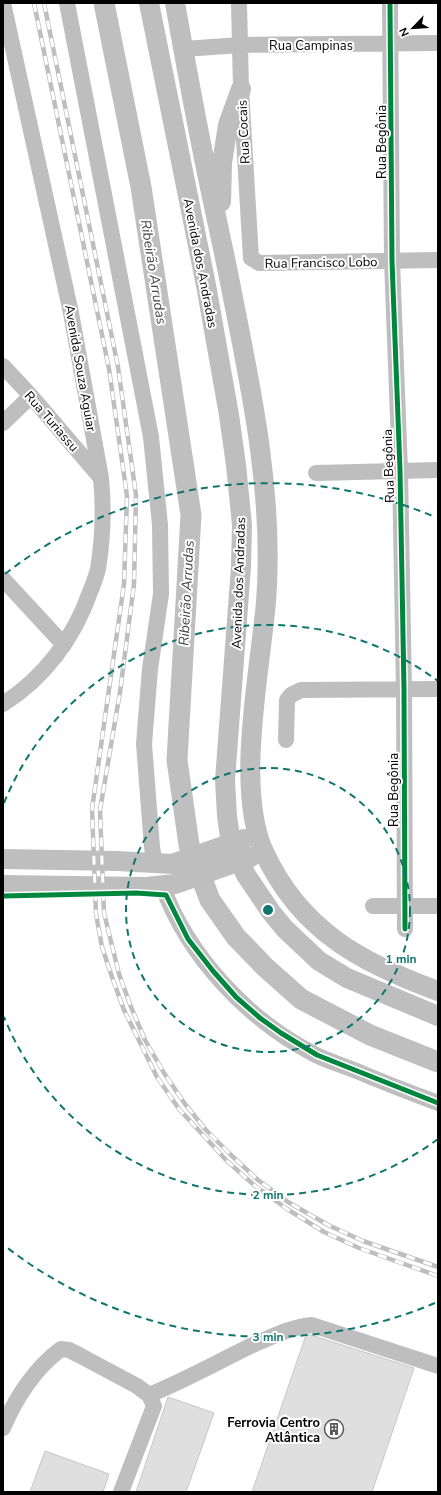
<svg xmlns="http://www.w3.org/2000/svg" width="441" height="1495" viewBox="0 0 441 1495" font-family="'Nunito Sans',sans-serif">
<rect width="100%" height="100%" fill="#fff"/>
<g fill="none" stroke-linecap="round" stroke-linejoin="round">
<!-- river -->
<path stroke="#bfbfbf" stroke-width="21" d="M104,3L141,187L191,515L177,760L189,845L210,900L236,937L265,967L301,999L370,1035L438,1062"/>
</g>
<!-- building -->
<path fill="#dfdfdf" stroke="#c7c7c7" d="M306,1335H311L414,1368L372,1492H252Z
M168,1397L214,1413L186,1492H136Z
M45,1451L109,1474L103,1492H30Z"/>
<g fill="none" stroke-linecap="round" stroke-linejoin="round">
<!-- minor -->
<path stroke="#bebebe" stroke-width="16" d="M67,3L151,437L160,525L161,594L150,669L144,744L152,847L155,864
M239,3L241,89L251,258L259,263L438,260
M390,3L392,261L400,470L404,689L405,929
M184,49L240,45L438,43
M3,366L31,396L101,478
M3,423L31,396
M316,473L438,470
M3,579L64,645
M3,704C44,678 74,638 90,592C93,585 96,577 98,569C103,538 104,509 101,478L71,313L3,3
M286,740L287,700L291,695L301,690L438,689
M162,885C188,957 249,1021 316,1055C330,1062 345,1066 359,1072C385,1083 411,1093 438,1103
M373,906H438
M149,1395C186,1380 221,1360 257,1343C276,1335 292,1327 312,1325L438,1366
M3,1428C15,1399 35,1368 61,1349L69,1350L79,1355L137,1386L149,1395L154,1406L121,1492"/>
<!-- major -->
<path stroke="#bebebe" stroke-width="20" d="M149,3L206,285L229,415L236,465L242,525L241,567L225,780L227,816L231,844L246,875L271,912L285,929L319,961L347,978L438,1016
M175,3C183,48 191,93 200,138C210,191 223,245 233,298C253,397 274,501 266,602C260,672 235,789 264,852C300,930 361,963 438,991
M221,202L222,163L228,125L241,89
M3,859L117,861L172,864L244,839
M3,885L146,887L175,884L251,857"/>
<defs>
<path id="rail" d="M34,3L109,369L127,496L124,584L92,809L96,914L102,947L112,977L124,1010L157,1077L179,1109L227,1161L254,1185L287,1209L324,1232L359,1248L438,1276
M44,3L118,367L136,495L134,584L120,692L100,810L104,913L119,974L131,1007L145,1040L164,1073L185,1104L206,1130L231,1155L258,1180L288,1202L328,1225L363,1241L438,1267"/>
</defs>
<!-- rail casing -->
<use href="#rail" stroke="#bebebe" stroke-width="4.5"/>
<!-- rail -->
<use href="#rail" stroke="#fff" stroke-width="3" stroke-dasharray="9" stroke-linecap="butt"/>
<defs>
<path id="cycleway" d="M390,3L392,261L400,470L404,689L405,929
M3,896L136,893L166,895L188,939L213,971L236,997L260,1018L281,1033L317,1055L438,1103"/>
</defs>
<!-- cycleway casing -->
<use href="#cycleway" stroke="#fff" stroke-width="8"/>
<!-- cycleway -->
<use href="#cycleway" stroke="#00873e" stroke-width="5"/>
</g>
<!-- distance rings -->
<g fill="none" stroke="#0f766e" stroke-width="2" stroke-dasharray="7 5">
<circle cx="268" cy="910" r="142"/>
<path d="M438 1139A285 285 0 0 1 4 1017M4 803A285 285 0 0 1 438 681"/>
<path d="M435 1303A427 427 0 0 1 5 1246M5 574A427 427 0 0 1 435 517"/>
</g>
<!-- icons -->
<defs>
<symbol id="building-ring" viewBox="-11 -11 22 22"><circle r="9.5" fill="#fff" stroke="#595959" stroke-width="1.5"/><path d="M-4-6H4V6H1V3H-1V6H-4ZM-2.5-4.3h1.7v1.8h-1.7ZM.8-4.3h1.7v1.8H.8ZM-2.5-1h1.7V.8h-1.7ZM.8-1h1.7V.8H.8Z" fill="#595959"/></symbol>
</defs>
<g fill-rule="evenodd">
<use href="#building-ring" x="323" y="1418" width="22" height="22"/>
</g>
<g text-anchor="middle" stroke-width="4" stroke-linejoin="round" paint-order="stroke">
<!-- street labels -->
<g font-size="13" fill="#000" stroke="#fff">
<text x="311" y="50">Rua Campinas</text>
<text transform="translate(243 132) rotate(-93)" y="5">Rua Cocais</text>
<text transform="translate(381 142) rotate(-90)" y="5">Rua Begônia</text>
<text transform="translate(321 262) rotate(-1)" y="5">Rua Francisco Lobo</text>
<text transform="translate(201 263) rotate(79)" y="5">Avenida dos Andradas</text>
<text transform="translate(81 368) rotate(80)" y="5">Avenida Souza Aguiar</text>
<text transform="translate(52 421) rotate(49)" y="5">Rua Turiassu</text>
<text transform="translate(388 466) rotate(-92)" y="5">Rua Begônia</text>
<text transform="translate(238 583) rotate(-88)" y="5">Avenida dos Andradas</text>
<text transform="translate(393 790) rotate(-90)" y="5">Rua Begônia</text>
</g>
<!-- poi labels -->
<g font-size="13" font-weight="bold" fill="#000" stroke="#fff" text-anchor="end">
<text x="320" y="1427">Ferrovia Centro<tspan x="320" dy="15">Atlântica</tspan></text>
</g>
<!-- water labels -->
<g font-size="14" font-style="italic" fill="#444" stroke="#fff">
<text transform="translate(154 272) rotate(81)" y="5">Ribeirão Arrudas</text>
<text transform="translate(186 593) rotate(-87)" y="5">Ribeirão Arrudas</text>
</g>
</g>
<circle cx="268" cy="910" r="6" fill="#0f766e" stroke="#fff" stroke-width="2"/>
<g font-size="12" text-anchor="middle" font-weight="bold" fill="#0f766e" stroke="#fff" stroke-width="4" stroke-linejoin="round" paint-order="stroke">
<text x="401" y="963">1 min</text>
<text x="268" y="1199">2 min</text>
<text x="268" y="1341">3 min</text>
</g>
<!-- border -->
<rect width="441" height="1495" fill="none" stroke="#000000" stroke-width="8"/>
<!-- north arrow -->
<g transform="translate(413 28) rotate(245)" stroke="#ffffff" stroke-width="3" paint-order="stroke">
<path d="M0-3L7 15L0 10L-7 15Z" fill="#000000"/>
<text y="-6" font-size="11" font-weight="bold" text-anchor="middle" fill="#000000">N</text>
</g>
</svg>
